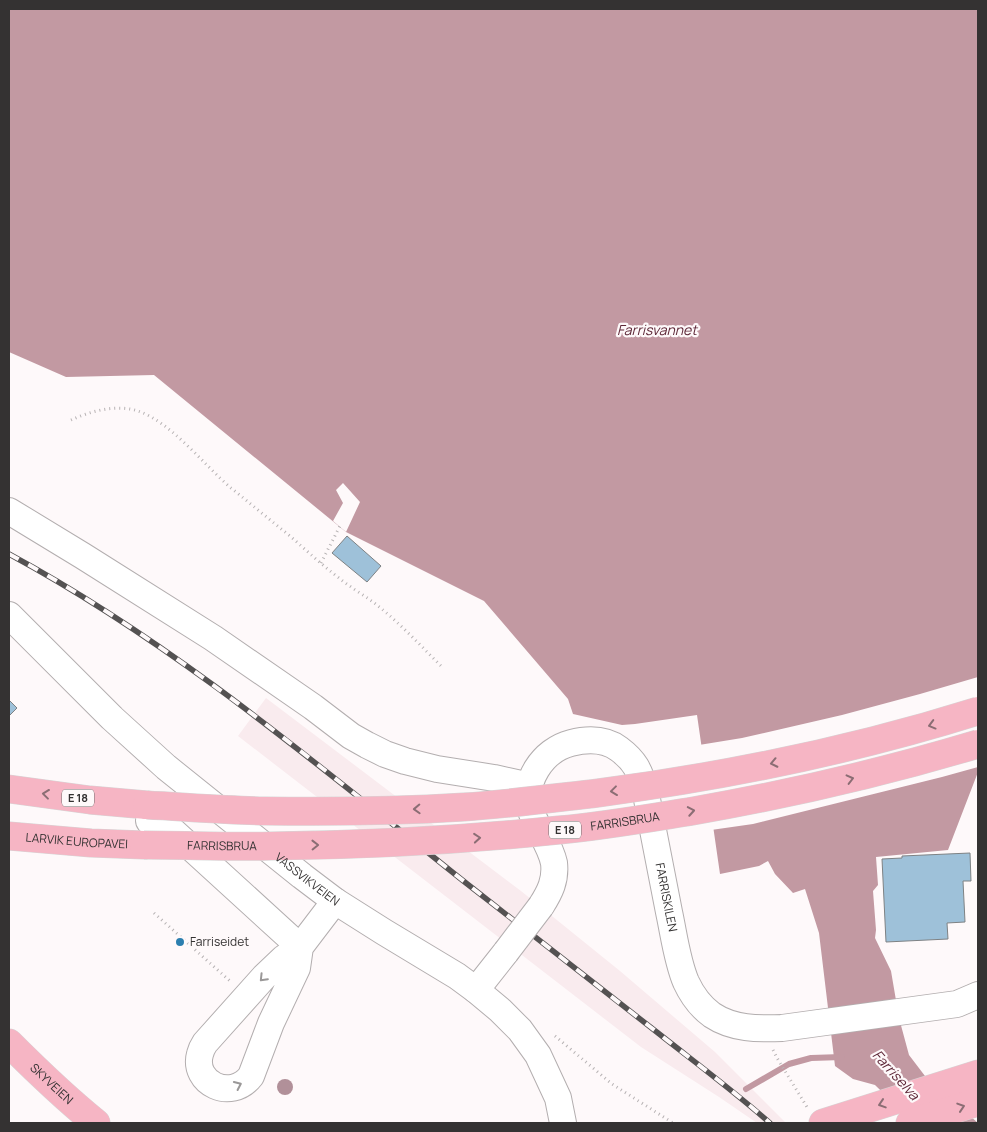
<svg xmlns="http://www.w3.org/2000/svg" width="987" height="1132" viewBox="0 0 987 1132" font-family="Manrope,sans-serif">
<rect width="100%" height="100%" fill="#fef9fa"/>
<!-- built -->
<path fill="#f9ebee" d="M266,698L521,891L620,971L715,1052L786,1123H757L719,1097L641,1047L238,736Z"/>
<!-- water -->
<path fill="#c299a2" d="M9,9H978V772L948,850L876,857L878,885L873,891L876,930L875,938L891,971L899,1018L909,1055L925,1076L978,1123H914L875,1085L853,1079L835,1066L819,933L805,889L793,893L775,874L768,861L759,866L720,874L697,715L635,724L622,725L573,714L568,699L484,601L346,532L154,375L66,377L9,352Z"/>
<!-- pier -->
<path fill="#fef9fa" d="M343,483L360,502L346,532L333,521L343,503L336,490Z
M978,677V767L942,777L753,824L711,830L699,745L742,738L842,715L920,694Z"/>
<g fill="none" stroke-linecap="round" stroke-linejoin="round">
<!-- stream -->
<path stroke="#c299a2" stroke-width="6" d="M746,1089L789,1064L811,1058L842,1057"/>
</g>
<!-- building -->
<path fill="#9ec1d9" stroke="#7e8284" d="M347,536L381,566L367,582L332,553Z
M9,700L17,708L9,716Z
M970,853L971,881H963L965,922L947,923L948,939L886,942L882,859L902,858V856Z"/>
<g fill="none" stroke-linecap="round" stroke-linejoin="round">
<defs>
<g id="minor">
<path d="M9,511L83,556L213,638L313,707L351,736L367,745L385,754L405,761L437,769L494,778L530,786"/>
<path id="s1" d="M9,615L112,718L166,767L302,876L335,901L384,932L457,976L476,990L500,1010L520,1030L538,1055L558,1098L563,1123"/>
<path d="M149,821L163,822L300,947"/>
<path id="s2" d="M541,906C550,892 556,880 554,863C550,844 537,829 531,811C521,782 543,750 571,743C587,739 604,738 619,749C635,761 639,770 645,789C653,830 661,871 669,912C674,935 677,961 686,982C692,995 701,1007 712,1015C733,1029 758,1029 782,1028L957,1004L978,995"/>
<path d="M300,947L297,968L271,1023L251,1076C231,1102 192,1083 200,1054C201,1050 203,1046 205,1043L264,977L284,958L300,947L335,901"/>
<path d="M476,990L506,952"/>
</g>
<g id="highway">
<path d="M9,789L90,800L147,805"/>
<path id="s3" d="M9,836L91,843L144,845"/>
<path id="s4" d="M9,1043C37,1071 65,1098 96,1123"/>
<path d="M823,1123L978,1074"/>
<path d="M910,1123L978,1102"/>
</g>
</defs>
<!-- minor casing -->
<use href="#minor" stroke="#b3aeaf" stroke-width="28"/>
<!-- highway casing -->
<use href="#highway" stroke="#d6d6d6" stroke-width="29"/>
<!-- path -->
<path stroke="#b7b3b4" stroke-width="3" stroke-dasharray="1 4" stroke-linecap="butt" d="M71,420C91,411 116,404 138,411C171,422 204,465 231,488C251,504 270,520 290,536C306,550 322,565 339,578C350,587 362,594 373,602C398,621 420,645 442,667
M321,563L340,526
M154,913L230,981
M555,1036L612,1084L673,1123
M773,1050L777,1058L807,1107"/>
<!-- minor -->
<use href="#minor" stroke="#fff" stroke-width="26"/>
<!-- highway -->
<use href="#highway" stroke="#f6b5c4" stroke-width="28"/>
<defs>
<path id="rail" d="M9,554C174,643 319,766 466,883C530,933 594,983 658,1033C696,1063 735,1092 770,1123"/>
</defs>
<!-- rail casing -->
<use href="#rail" stroke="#545252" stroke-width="5.5"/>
<!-- rail -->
<use href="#rail" stroke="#fef9fa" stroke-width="4" stroke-dasharray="11" stroke-linecap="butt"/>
<defs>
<path id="minor-bridge" d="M506,952L541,906"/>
<g id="highway-bridge">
<path d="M147,805C186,807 226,810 265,811C331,812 398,811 464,807C509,804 554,798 598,793C727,776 854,750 978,711"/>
<path id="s5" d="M144,845C186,845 229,847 271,846C367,845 463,840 559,830C604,826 649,818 693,811C790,794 885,772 978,744"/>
</g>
</defs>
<!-- minor-bridge casing -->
<use href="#minor-bridge" stroke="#b3aeaf" stroke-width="28" stroke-linecap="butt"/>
<!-- highway-bridge casing -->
<use href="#highway-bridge" stroke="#d6d6d6" stroke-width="29" stroke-linecap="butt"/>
<!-- minor-bridge -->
<use href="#minor-bridge" stroke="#fff" stroke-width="26"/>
<!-- highway-bridge -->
<use href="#highway-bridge" stroke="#f6b5c4" stroke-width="28"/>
</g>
<!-- trees -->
<circle fill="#b19099" cx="285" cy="1087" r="8"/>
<!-- one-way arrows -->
<defs><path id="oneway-chevron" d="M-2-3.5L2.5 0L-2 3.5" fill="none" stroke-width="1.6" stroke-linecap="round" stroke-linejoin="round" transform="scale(1.25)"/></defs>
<g stroke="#8b6d74">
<use href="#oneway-chevron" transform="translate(932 725) rotate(165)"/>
<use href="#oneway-chevron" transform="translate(774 763) rotate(168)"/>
<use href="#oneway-chevron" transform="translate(850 779) rotate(-14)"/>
<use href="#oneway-chevron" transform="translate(614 791) rotate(173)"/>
<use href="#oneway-chevron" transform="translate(46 794) rotate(-173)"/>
<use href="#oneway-chevron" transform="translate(417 809) rotate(178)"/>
<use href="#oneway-chevron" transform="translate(691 811) rotate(-10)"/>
<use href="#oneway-chevron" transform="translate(477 838) rotate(-5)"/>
<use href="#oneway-chevron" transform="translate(315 845) rotate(-1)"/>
<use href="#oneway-chevron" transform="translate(882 1104) rotate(162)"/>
<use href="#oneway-chevron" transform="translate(961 1107) rotate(-18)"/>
</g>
<g stroke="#9a9898">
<use href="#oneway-chevron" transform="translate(263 978) rotate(134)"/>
<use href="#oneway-chevron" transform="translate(238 1085) rotate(-25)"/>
</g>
<!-- markers -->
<circle fill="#2c7faf" stroke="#fef9fa" stroke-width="2" cx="180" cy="942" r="5"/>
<g text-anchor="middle" stroke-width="4.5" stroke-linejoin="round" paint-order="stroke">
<!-- shield labels -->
<g fill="#fef9fa" stroke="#716e6e" stroke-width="1">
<rect x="62" y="789.5" width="32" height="17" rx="4"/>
<rect x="549" y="821.5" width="32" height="17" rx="4"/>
</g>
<g font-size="11" font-weight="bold" fill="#343232">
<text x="78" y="802">E 18</text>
<text x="565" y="834">E 18</text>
</g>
<!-- street labels -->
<g font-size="12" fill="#343232" stroke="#fef9fa">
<text dy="4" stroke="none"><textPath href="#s5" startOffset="482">FARRISBRUA</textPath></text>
<text dy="4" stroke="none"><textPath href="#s3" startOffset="68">LARVIK EUROPAVEI</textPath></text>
<text dy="4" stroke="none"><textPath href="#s5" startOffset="78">FARRISBRUA</textPath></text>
<text dy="4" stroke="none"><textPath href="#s1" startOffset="399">VASSVIKVEIEN</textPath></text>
<text dy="4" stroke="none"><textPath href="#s2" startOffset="400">FARRISKILEN</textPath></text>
<text dy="4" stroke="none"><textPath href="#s4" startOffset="59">SKYVEIEN</textPath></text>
</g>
<!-- poi labels -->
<g font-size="12" fill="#343232" stroke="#fef9fa" text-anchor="start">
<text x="190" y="946">Farriseidet</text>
</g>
<!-- water labels -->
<g font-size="14" font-style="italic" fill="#5e2838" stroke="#fef9fa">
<text x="657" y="335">Farrisvannet</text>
<text transform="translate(896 1075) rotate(48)" y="5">Farriselva</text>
</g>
</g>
<!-- border -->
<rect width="987" height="1132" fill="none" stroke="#343232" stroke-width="20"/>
</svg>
